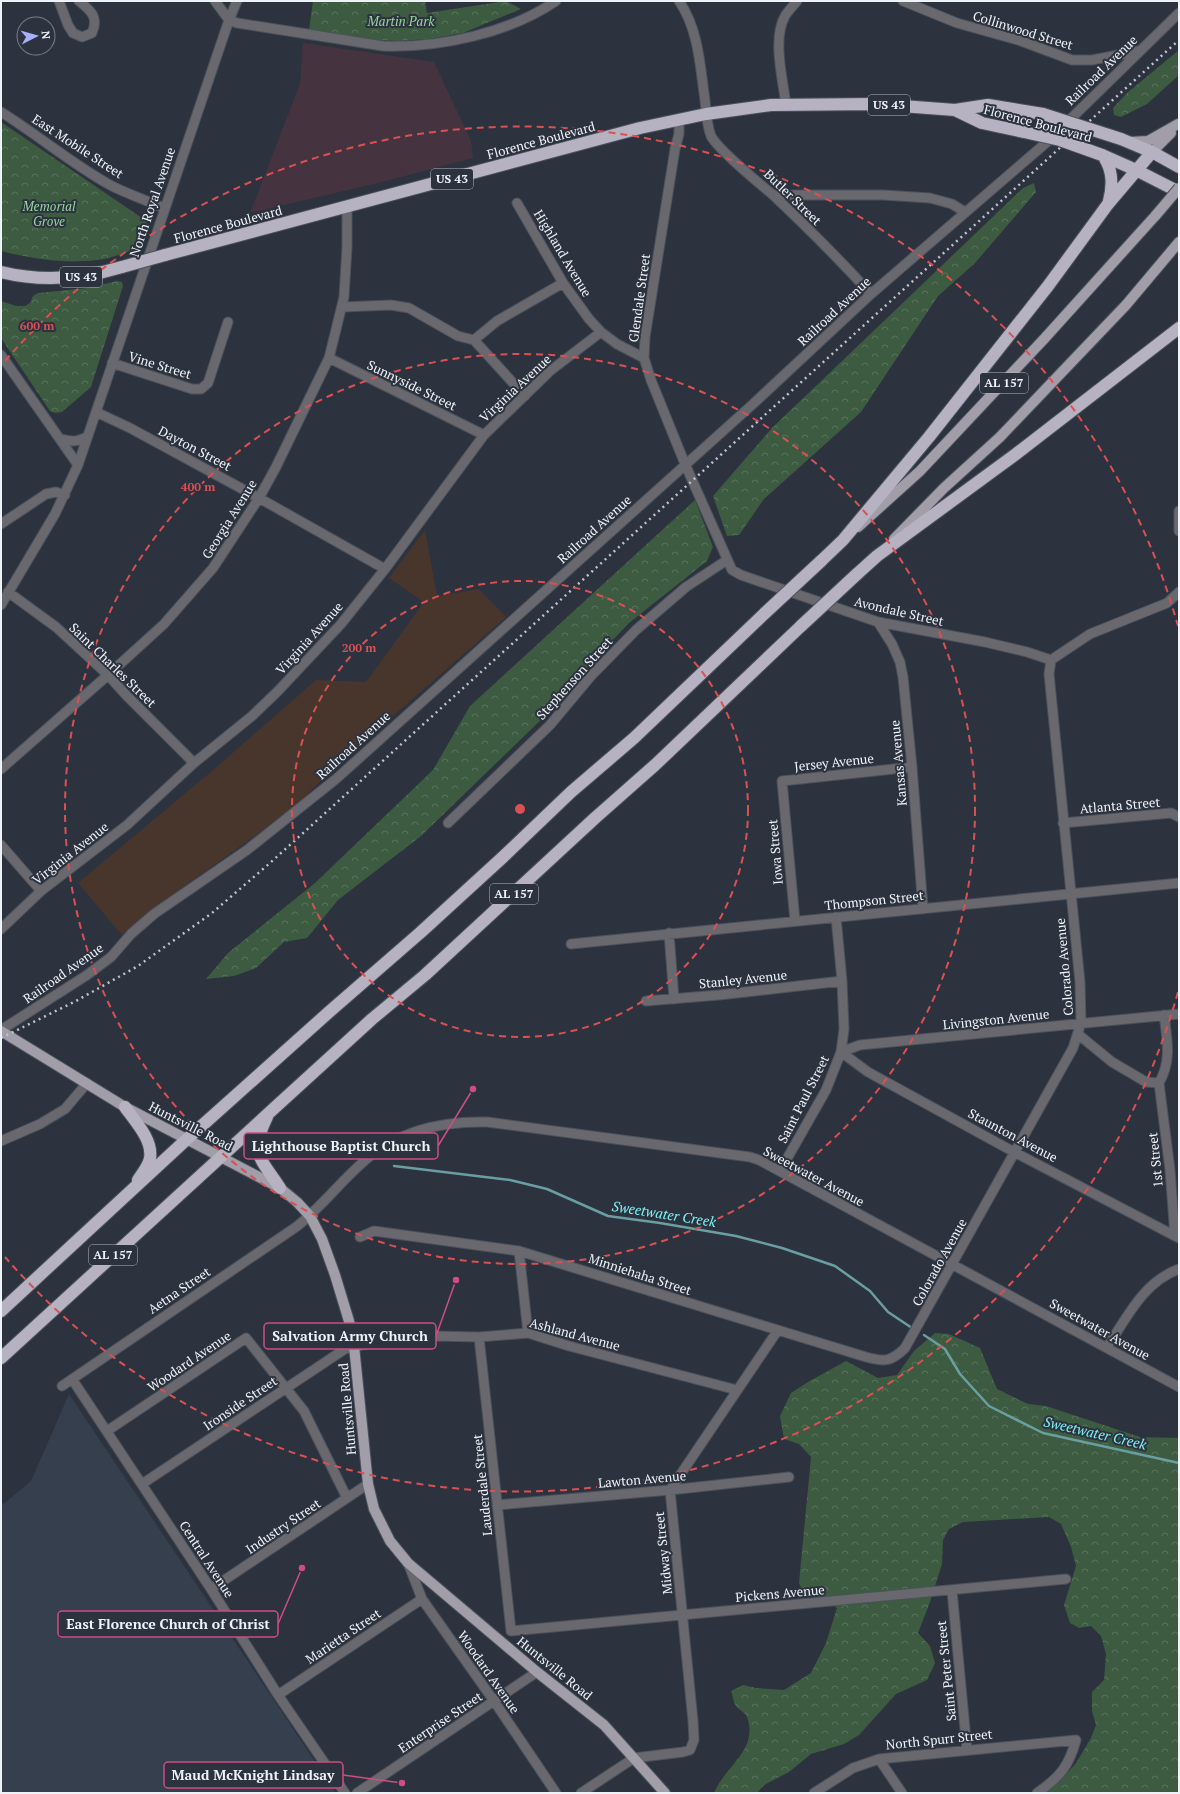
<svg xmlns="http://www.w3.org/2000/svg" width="1180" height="1794" viewBox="0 0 1180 1794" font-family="'PT Serif',serif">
<defs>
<pattern id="forest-crowns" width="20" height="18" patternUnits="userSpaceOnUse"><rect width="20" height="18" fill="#3c5b40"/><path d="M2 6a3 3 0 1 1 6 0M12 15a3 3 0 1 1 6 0" fill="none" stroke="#58735c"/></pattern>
</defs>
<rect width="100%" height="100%" fill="#2c333e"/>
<!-- commercial -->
<path fill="#453440" d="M303,43L434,62L471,141L473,158L378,183L250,213L300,84Z"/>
<!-- industrial -->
<path fill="#48362d" d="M425,530L437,596L479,589L506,617L344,759L299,802L269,826L147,913L122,935L78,883L212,771L316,680L366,682L424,602L389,578Z"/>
<!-- built -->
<path fill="#353f4e" d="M69,1394L336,1793H1V1506L31,1481Z"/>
<!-- forest -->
<path fill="url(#forest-crowns)" d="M313,1H425L427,13L506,1L521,9L463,33L429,39L398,41L373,40L309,30Z
M1179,50V75L1147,104L1121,117L1114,115L1113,108L1127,93Z
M1,122L145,220L147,224L139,248C125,252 111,259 97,260C63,264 34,259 1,251Z
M1034,183L1036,192L975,263L938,296L861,412L764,499L739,535L727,536L713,496L772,428L1023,188Z
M117,281L122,282L123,286L91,387L62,412L55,413L50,411L1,338V301L16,306H25L30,303L33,296L38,293L87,288Z
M695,500L713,547L707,561L629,623L589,665L550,711L421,836L338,900L307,938L284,942L256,968L234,976L206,979L228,953L315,883L433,770L470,706Z
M935,1333L949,1334L980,1348L997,1389L1028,1404L1046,1406L1140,1437L1179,1438V1793H1045L1061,1780L1076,1763L1091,1738L1096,1725L1092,1711V1692L1104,1680L1106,1654L1101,1636L1091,1626L1079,1628L1070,1623L1064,1605L1076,1566L1071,1547L1061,1524L1049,1517L963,1522L949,1529L943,1540L942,1564L930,1602L918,1633L930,1646L935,1663L927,1680L896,1694L859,1735L844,1744L811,1754L789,1772L764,1785L757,1793H714C725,1766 759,1750 747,1717C745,1712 739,1710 736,1706C733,1702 733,1695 731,1691L743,1685L756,1688L784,1690L811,1673L826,1643L837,1608L825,1598L805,1596L799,1583L811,1457L799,1444L784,1439L780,1416L791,1393L808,1382L846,1361L878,1378L897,1375L914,1351Z"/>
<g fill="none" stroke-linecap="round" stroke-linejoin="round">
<!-- stream -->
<path stroke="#6a9fa2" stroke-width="2.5" d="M394,1166L510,1180L547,1189L608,1216L660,1223L736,1236L782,1248L835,1266L870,1291L888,1312L912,1328
M924,1335L945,1349L960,1374L989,1406L1043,1433L1179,1463"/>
<defs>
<path id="minor" d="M59,1L68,25L73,33L82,37L92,33C99,17 91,11 79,1
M215,1L229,20L237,23L383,46C440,48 509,33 556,1
M679,1C699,30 700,67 705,100C706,111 707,126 711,136C718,150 759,183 773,195C807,227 840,260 871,294
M903,1L957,23L1021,41L1072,60H1092L1139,51
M786,105C783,80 772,39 785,16C788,11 793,6 797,1
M1,112C38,135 72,164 110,185C127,194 146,200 164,208
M679,120V134L675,149L645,337L644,358L651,380L685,464L732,570L741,575L878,622L985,642L1027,652L1051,660
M773,195H883L930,198L952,204L965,212
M517,203L563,283L589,319L601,332L617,344L644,358
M342,307L391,305L409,308L458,336L474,340L525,396
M474,340L497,321L563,283
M1,355L78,465
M329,358L484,435
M112,363L192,389H201L208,383L228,322
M96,412L130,428L259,498L385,569
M61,439C72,442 78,442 88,436
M1179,511V531
M1,524L46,494L56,492L65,495
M8,592L56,627L108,675L126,695L194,763
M1,605L55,514L78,465L229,20L237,1
M878,622L892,644L900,662L903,677L912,767L923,909
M1051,660L1090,634L1167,603L1179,592
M1,769L108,675L164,624L213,568L259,498L276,467L329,358L344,297L347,247V207
M448,823L550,725L591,676L636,630L686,587L727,560
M1063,823L1171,813L1179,817
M1,845L41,891
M795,921L782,781L912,767
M1,929L41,891L127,825L194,763L252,716L278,691L341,624L385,569L484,435L550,371L601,332
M669,933L674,999
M571,944L1179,883
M646,1001L719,995L842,981
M1,1030L87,975L111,957L131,934L154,914L247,850L336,779L753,404L871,294L1047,142L1179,13
M1079,1035L1112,1062L1146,1082L1159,1083
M841,1052L868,1072L1014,1152L1179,1238
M841,1052L860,1045L1179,1014
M1159,1083L1170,1170L1175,1236
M1159,1083C1172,1061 1167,1039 1164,1015
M1,1141L40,1124L65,1109L87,1083
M780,1171L826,1090L841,1052L844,1029L842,981L836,917
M360,1237L374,1231L519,1251L866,1357C884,1362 891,1362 905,1348L1073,1048L1081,1023L1080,982L1049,674L1051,660
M519,1251L528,1333
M479,1337L511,1631
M1107,1347C1127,1318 1143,1282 1179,1269
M72,1379L211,1589L278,1695L345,1793
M62,1386L296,1227C323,1206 343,1178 369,1157C403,1129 444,1121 487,1122L750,1157L759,1160L1179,1387
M107,1431L246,1338L304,1411L347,1498
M142,1484L345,1349L367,1344L434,1336L479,1337L528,1333L569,1346L737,1390
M497,1505L670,1490L789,1477
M408,1563L422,1599L494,1701L556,1793
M211,1589L368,1484
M952,1591L967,1750
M511,1631L1066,1579
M278,1695L422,1599
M879,1759L902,1793
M357,1793L537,1672
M581,1793L634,1758L683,1752L690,1750L694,1740L693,1721L670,1490L778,1330
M814,1793L853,1768L879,1759L1076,1740C1069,1766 1060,1777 1037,1793"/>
<path id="major" d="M1129,142L1148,141L1178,124
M1152,152L1171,133
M858,527L920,471L1044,339L1156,215
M894,539L944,488L1000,437L1062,372L1126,305L1179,242
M1,1031L125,1107L280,1188L297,1202L310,1216L322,1239L335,1275L349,1321L354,1346L368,1484L374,1509L390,1541L408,1563L537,1672L604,1725L665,1793"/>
<path id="highway" d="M955,110L982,123L1024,132
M1121,139L1152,152L1179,167
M1102,155L1136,170L1179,192
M1104,157C1113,171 1113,185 1109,201
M165,255L640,128L706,114L771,105L875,104L955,110L988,105L1043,114
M1,272C42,282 82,279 122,267
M821,561L843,540L929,437L1048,286L1108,204L1152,152
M857,574L877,556L1016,454L1179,328
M125,1107C135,1121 153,1140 150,1158C149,1165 142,1174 138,1180
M267,1117C249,1154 260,1157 280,1188
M1,1311L187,1139L329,1012L421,932L503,857L571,792L634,738L765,613
M1,1358L270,1112L372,1019L425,975L595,818L655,765L801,626"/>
</defs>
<!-- minor casing -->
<use href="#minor" stroke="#4b525c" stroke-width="11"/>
<!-- major casing -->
<use href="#major" stroke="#4b525c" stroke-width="12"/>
<!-- highway casing -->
<use href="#highway" stroke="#4b525c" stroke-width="14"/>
<!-- minor -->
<use href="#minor" stroke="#6a686f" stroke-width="9"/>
<!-- major -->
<use href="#major" stroke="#a19da9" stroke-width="10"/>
<!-- highway -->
<use href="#highway" stroke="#b6b2c1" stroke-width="12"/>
<!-- rail -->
<path stroke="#c0c4cc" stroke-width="2.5" stroke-dasharray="2 4" stroke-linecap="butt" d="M1,1038L76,1001L138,966L212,913L270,863L1179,40"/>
<defs>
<path id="major-bridge" d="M1156,215L1179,188"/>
<path id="highway-bridge" d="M1043,114L1121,139
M1024,132L1060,140L1102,155
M122,267L165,255
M765,613L821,561
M801,626L857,574"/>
</defs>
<!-- major-bridge casing -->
<use href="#major-bridge" stroke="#4b525c" stroke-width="12" stroke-linecap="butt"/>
<!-- highway-bridge casing -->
<use href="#highway-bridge" stroke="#4b525c" stroke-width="14" stroke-linecap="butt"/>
<!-- major-bridge -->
<use href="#major-bridge" stroke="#a19da9" stroke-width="10"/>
<!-- highway-bridge -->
<use href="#highway-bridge" stroke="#b6b2c1" stroke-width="12"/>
</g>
<!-- distance rings -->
<g fill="none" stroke="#db5052" stroke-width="2" stroke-dasharray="7 5">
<circle cx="520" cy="809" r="228"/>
<circle cx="520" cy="809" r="455"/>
<path d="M1178 992A683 683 0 0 1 5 1257M5 361A683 683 0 0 1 1178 626"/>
</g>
<g text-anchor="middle" stroke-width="4" stroke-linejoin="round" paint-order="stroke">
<!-- shield labels -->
<g fill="#2c333e" stroke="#b4b9c1" stroke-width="1">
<rect x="868" y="95" width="42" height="20" rx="3"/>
<rect x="431" y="169" width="42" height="20" rx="3"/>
<rect x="60" y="267" width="42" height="20" rx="3"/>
<rect x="980" y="373" width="48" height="20" rx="3"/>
<rect x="490" y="884" width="48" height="20" rx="3"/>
<rect x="89" y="1245" width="48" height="20" rx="3"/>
</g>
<g font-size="12" font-weight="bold" fill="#eef2f9">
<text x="889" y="109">US 43</text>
<text x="452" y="183">US 43</text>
<text x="81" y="281">US 43</text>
<text x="1004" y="387">AL 157</text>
<text x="514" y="898">AL 157</text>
<text x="113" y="1259">AL 157</text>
</g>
<!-- park labels -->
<g font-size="13" font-style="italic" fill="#95d59c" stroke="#2c333e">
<text x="401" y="26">Martin Park</text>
<text x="49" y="211">Memorial<tspan x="49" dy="15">Grove</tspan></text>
</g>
<!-- street labels -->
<g font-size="13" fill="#eef2f9" stroke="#2c333e">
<text transform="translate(1023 30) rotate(17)" y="5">Collinwood Street</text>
<text transform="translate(1101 70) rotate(-44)" y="5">Railroad Avenue</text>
<text transform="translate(1038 123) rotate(15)" y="5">Florence Boulevard</text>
<text transform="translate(541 140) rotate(-15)" y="5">Florence Boulevard</text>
<text transform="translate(78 146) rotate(33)" y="5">East Mobile Street</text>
<text transform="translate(793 197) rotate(44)" y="5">Butler Street</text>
<text transform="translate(152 202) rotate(-71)" y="5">North Royal Avenue</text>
<text transform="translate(228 224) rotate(-15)" y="5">Florence Boulevard</text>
<text transform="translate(563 253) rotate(59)" y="5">Highland Avenue</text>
<text transform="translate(639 298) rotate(-82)" y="5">Glendale Street</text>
<text transform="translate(834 311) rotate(-43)" y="5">Railroad Avenue</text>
<text transform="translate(160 365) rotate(17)" y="5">Vine Street</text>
<text transform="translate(412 385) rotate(26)" y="5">Sunnyside Street</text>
<text transform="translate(515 388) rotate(-43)" y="5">Virginia Avenue</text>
<text transform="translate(195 448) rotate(28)" y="5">Dayton Street</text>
<text transform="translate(229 519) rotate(-58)" y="5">Georgia Avenue</text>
<text transform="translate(594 529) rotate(-42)" y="5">Railroad Avenue</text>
<text transform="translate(899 611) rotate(13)" y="5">Avondale Street</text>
<text transform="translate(309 638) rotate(-48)" y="5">Virginia Avenue</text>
<text transform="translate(113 665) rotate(44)" y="5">Saint Charles Street</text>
<text transform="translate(574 678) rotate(-48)" y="5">Stephenson Street</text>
<text transform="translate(353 745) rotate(-42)" y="5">Railroad Avenue</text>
<text transform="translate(834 762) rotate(-6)" y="5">Jersey Avenue</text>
<text transform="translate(898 763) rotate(-95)" y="5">Kansas Avenue</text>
<text transform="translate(1120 805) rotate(-5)" y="5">Atlanta Street</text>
<text transform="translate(775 852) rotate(-95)" y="5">Iowa Street</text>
<text transform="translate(70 853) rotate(-38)" y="5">Virginia Avenue</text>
<text transform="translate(874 900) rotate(-6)" y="5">Thompson Street</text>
<text transform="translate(1064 967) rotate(-95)" y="5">Colorado Avenue</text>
<text transform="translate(63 973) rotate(-35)" y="5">Railroad Avenue</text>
<text transform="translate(743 979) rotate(-6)" y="5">Stanley Avenue</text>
<text transform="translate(996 1019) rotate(-6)" y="5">Livingston Avenue</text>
<text transform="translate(803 1099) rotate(-63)" y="5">Saint Paul Street</text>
<text transform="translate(191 1126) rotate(27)" y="5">Huntsville Road</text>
<text transform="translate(1013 1135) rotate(28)" y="5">Staunton Avenue</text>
<text transform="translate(1155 1160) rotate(-96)" y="5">1st Street</text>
<text transform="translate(814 1176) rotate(28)" y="5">Sweetwater Avenue</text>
<text transform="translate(939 1262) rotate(-61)" y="5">Colorado Avenue</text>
<text transform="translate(640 1274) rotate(18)" y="5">Minniehaha Street</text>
<text transform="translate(179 1290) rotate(-34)" y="5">Aetna Street</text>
<text transform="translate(1100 1329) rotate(29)" y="5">Sweetwater Avenue</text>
<text transform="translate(575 1334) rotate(15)" y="5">Ashland Avenue</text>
<text transform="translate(189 1361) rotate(-34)" y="5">Woodard Avenue</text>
<text transform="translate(240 1403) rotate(-34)" y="5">Ironside Street</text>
<text transform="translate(347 1409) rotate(-95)" y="5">Huntsville Road</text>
<text transform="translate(642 1479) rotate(-5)" y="5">Lawton Avenue</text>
<text transform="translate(482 1485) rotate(-96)" y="5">Lauderdale Street</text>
<text transform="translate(283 1526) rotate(-34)" y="5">Industry Street</text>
<text transform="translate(663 1553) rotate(-96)" y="5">Midway Street</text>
<text transform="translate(207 1559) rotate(57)" y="5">Central Avenue</text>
<text transform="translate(780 1593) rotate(-5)" y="5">Pickens Avenue</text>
<text transform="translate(343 1636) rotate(-34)" y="5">Marietta Street</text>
<text transform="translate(555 1668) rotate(39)" y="5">Huntsville Road</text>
<text transform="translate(946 1671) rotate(-96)" y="5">Saint Peter Street</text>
<text transform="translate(489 1672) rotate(55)" y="5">Woodard Avenue</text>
<text transform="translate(440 1722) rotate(-34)" y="5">Enterprise Street</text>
<text transform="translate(939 1739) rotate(-6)" y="5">North Spurr Street</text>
</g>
<!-- water labels -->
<g font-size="14" font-style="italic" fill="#7eeff1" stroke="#2c333e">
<text transform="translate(664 1214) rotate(9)" y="5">Sweetwater Creek</text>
<text transform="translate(1095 1433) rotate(13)" y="5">Sweetwater Creek</text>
</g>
</g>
<circle cx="520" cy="809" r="6" fill="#db5052" stroke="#2c333e" stroke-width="2"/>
<g font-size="12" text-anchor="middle" font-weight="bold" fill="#db5052" stroke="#2c333e" stroke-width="4" stroke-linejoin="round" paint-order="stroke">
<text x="37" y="330">600 m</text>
<text x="198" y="491">400 m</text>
<text x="359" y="652">200 m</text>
</g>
<!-- callouts -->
<path fill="none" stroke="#cd4e82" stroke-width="1.5" d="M473 1089L438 1146M456 1280L436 1336M302 1568L278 1624M402 1783L343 1775"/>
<g fill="#cd4e82" stroke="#2c333e" stroke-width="1.5">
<circle cx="473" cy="1089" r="4"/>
<circle cx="456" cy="1280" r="4"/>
<circle cx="302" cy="1568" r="4"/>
<circle cx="402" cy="1783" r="4"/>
</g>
<g fill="#2c333e" stroke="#cd4e82" stroke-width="1.5">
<rect x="244" y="1133" width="194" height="26" rx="4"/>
<rect x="264" y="1323" width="172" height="26" rx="4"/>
<rect x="58" y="1611" width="220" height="26" rx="4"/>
<rect x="164" y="1762" width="179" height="26" rx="4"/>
</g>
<g font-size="14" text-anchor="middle" font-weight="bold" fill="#eef2f9">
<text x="341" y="1151">Lighthouse Baptist Church</text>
<text x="350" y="1341">Salvation Army Church</text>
<text x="168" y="1629">East Florence Church of Christ</text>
<text x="253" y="1780">Maud McKnight Lindsay</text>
</g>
<!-- border -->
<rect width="1180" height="1794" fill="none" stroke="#eef2f9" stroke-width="4"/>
<!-- north arrow -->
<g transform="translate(36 36) rotate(84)"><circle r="19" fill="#2c333e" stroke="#7a7f89"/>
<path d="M0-3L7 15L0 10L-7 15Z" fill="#a5b1fc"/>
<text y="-6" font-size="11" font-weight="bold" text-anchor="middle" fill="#eef2f9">N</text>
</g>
</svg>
